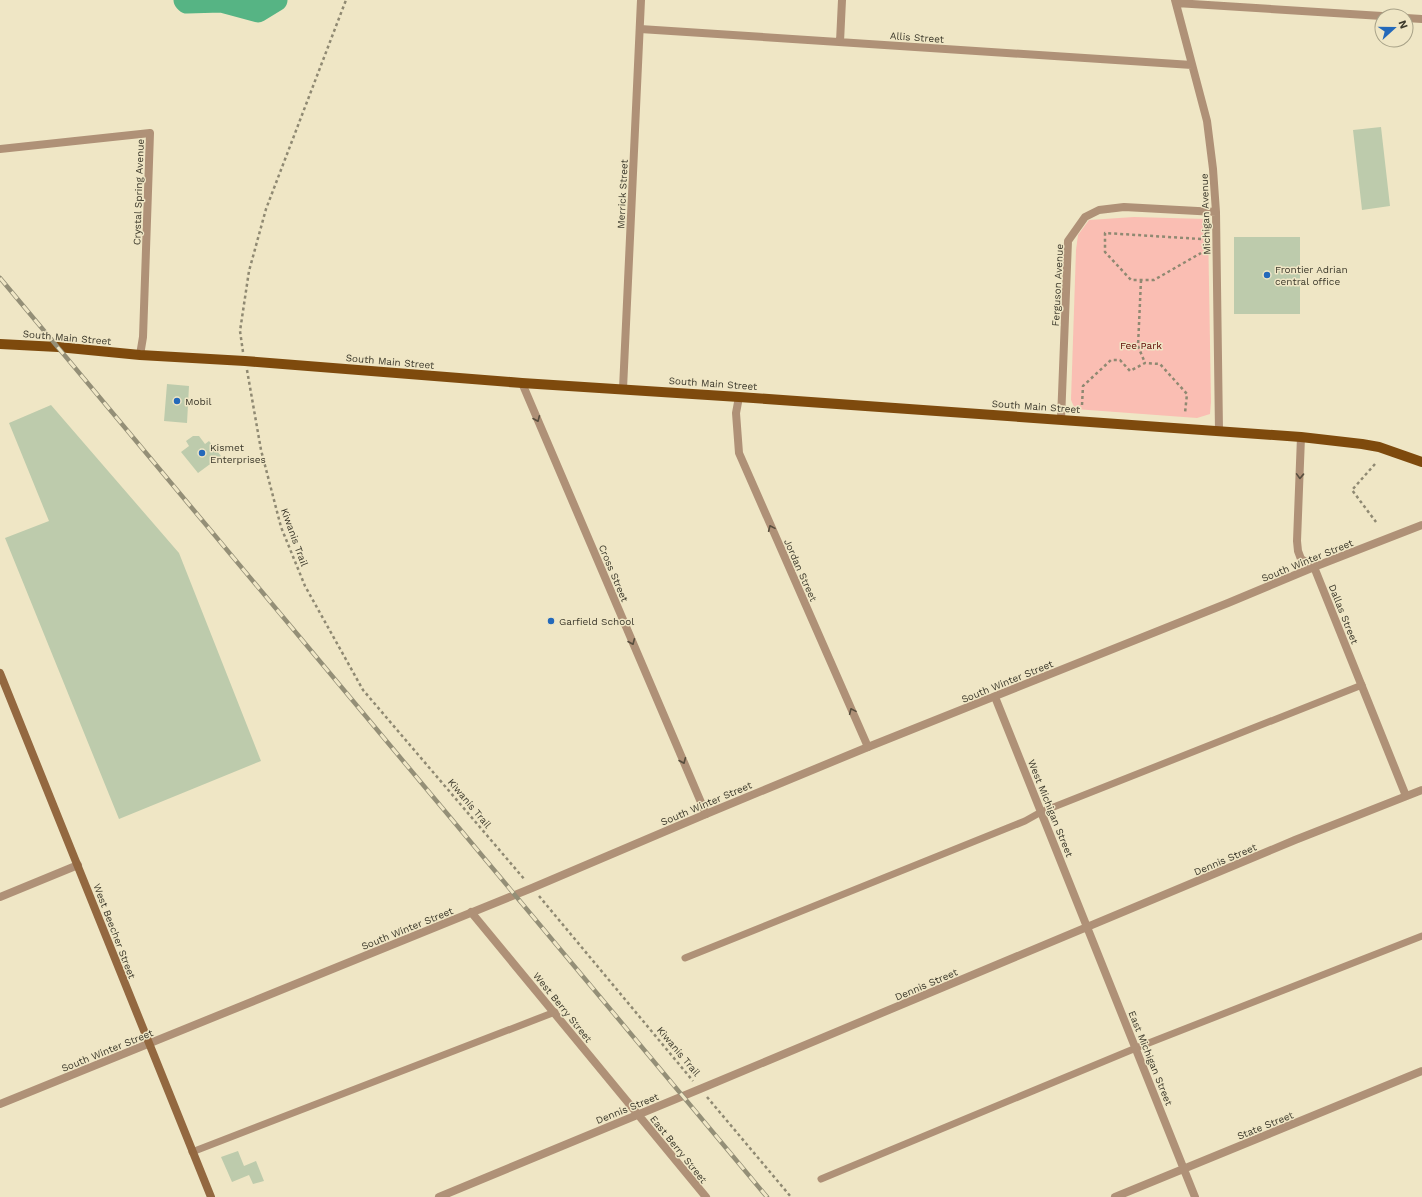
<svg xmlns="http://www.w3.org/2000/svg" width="1422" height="1197" viewBox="0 0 1422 1197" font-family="'Work Sans',sans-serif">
<rect width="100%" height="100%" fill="#efe6c5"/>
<!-- green -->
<path fill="#fabeb3" d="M1134,217L1206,219L1208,225L1211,402L1210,414L1197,418L1075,409L1071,400L1076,250L1078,235L1089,220Z"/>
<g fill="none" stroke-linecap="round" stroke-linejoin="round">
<!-- river -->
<path stroke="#56b484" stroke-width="23" d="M185,0L187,2L221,1L258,11L276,0"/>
</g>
<!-- building -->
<path fill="#bdcbac" d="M1381,127L1390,206L1362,210L1353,130Z
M1234,237H1300V314H1234Z
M167,384L189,386L187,423L164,421Z
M51,405L179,553L261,761L119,819L5,538L49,521L9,423Z
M193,436H199L205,444L209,441L221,456L198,473L181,452L189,446L186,441Z
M238,1151L244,1166L256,1161L264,1181L253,1184L249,1175L232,1182L221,1157Z"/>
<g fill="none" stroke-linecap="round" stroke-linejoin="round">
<!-- path -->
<path stroke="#8f8972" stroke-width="2.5" stroke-dasharray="3 3" stroke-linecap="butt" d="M1201,239L1105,233V252L1131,280H1154L1201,253
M1141,280L1138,346L1145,363
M243,352L240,331L249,271L266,209L346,0
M247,370L261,450L281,527L305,586L363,690L525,880
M1082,405L1083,386L1111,360H1120L1130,371L1145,363L1160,364L1187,394L1185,413
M1375,464L1352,490L1376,522
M539,896L693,1081
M707,1097L791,1197"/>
<!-- service -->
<path stroke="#af9177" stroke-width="7" d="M685,958L1025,821L1041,812L1362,685
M192,1152L555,1012
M821,1179L1136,1048L1422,936"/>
<!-- minor -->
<path stroke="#af9177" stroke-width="8" d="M1175,0L1207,121L1213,169L1216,212L1219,431
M1176,3L1382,16
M1406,18L1422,19
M640,29L1192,65
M840,42L842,0
M0,149L150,133L143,337L140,355
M522,383L706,814
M623,389L641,0
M739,397L736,413L739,453L868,747
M1061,420L1068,241L1085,217L1099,210L1124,207L1216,212
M1301,437L1297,541L1298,551L1301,559L1314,567L1406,796
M995,697L1195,1197
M0,897L78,865
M471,912L706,1197
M439,1197L700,1089L1295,840L1422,790
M1115,1197L1422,1071"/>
<!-- tertiary -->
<path stroke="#af9177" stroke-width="8" d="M0,1104L532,888L706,814L868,747L1228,603L1314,567L1422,525"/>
<!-- secondary -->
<path stroke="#936840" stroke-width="8" d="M0,673L211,1197"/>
<!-- primary -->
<path stroke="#7e4a0d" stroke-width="10" d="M0,344L58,347L140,355L245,361L522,383L739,397L1301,437L1362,444L1379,447L1422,462"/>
<defs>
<path id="rail" d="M0,278L767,1197"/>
</defs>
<!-- rail casing -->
<use href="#rail" stroke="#948f77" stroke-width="4.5"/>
<!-- rail -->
<use href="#rail" stroke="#efe6c5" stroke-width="3" stroke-dasharray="9" stroke-linecap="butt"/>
</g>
<!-- one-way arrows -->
<defs><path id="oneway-chevron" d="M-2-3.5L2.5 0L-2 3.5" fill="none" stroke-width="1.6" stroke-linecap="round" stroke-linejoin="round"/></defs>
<g stroke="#594f3e">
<use href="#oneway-chevron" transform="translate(537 419) rotate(67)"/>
<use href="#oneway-chevron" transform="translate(1300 476) rotate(92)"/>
<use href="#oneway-chevron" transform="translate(771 528) rotate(-114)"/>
<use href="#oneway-chevron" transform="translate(632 642) rotate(67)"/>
<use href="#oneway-chevron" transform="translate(852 711) rotate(-114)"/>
<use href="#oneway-chevron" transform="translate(683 761) rotate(67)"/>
</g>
<!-- markers -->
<g fill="#2469ba" stroke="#efe6c5" stroke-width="1.5">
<circle cx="1267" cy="275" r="4"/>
<circle cx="177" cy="401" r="4"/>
<circle cx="202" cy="453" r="4"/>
<circle cx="551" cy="621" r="4"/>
</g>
<g text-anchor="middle" stroke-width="3" stroke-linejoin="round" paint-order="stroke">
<!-- street labels -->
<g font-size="10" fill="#3c392b" stroke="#efe6c5">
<text transform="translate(917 37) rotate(4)" y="4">Allis Street</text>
<text transform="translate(138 192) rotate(-88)" y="4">Crystal Spring Avenue</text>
<text transform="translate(622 194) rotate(-87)" y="4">Merrick Street</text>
<text transform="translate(1205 214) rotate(-92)" y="4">Michigan Avenue</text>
<text transform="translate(1057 285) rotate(-87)" y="4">Ferguson Avenue</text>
<text transform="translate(67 337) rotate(5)" y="4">South Main Street</text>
<text transform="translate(390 361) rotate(5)" y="4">South Main Street</text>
<text transform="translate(713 383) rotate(4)" y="4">South Main Street</text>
<text transform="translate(1036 406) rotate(4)" y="4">South Main Street</text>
<text transform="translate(295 537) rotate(70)" y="4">Kiwanis Trail</text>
<text transform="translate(1307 560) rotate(-22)" y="4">South Winter Street</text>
<text transform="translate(801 570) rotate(66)" y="4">Jordan Street</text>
<text transform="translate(614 573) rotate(67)" y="4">Cross Street</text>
<text transform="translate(1344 614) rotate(68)" y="4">Dallas Street</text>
<text transform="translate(1007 681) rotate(-22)" y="4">South Winter Street</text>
<text transform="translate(470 803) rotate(50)" y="4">Kiwanis Trail</text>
<text transform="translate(706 803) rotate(-23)" y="4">South Winter Street</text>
<text transform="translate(1051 808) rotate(68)" y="4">West Michigan Street</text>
<text transform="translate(1225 859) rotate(-23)" y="4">Dennis Street</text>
<text transform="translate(407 928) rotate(-22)" y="4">South Winter Street</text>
<text transform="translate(115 931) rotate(69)" y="4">West Beecher Street</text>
<text transform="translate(926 984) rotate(-23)" y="4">Dennis Street</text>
<text transform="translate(563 1007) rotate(51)" y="4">West Berry Street</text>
<text transform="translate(107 1050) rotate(-22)" y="4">South Winter Street</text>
<text transform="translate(679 1051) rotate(50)" y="4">Kiwanis Trail</text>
<text transform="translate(1151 1058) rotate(68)" y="4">East Michigan Street</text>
<text transform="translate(627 1108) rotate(-22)" y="4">Dennis Street</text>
<text transform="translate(1265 1125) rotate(-22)" y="4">State Street</text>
<text transform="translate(679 1149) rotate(51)" y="4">East Berry Street</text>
</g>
<!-- poi labels -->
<g font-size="10" fill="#3c392b" stroke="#efe6c5" text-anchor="start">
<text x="1275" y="273">Frontier Adrian<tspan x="1275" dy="12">central office</tspan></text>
<text x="185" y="405">Mobil</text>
<text x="210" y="451">Kismet<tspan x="210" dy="12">Enterprises</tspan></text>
<text x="559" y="625">Garfield School</text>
</g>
<!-- park labels -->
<g font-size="10" fill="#5b0600" stroke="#efe6c5">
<text x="1141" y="349">Fee Park</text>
</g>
</g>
<!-- north arrow -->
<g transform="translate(1394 28) rotate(69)"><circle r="19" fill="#efe6c5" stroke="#a7a187"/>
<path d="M0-3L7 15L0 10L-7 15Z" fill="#2469ba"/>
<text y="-6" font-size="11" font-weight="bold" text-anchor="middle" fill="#3c392b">N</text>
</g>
</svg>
